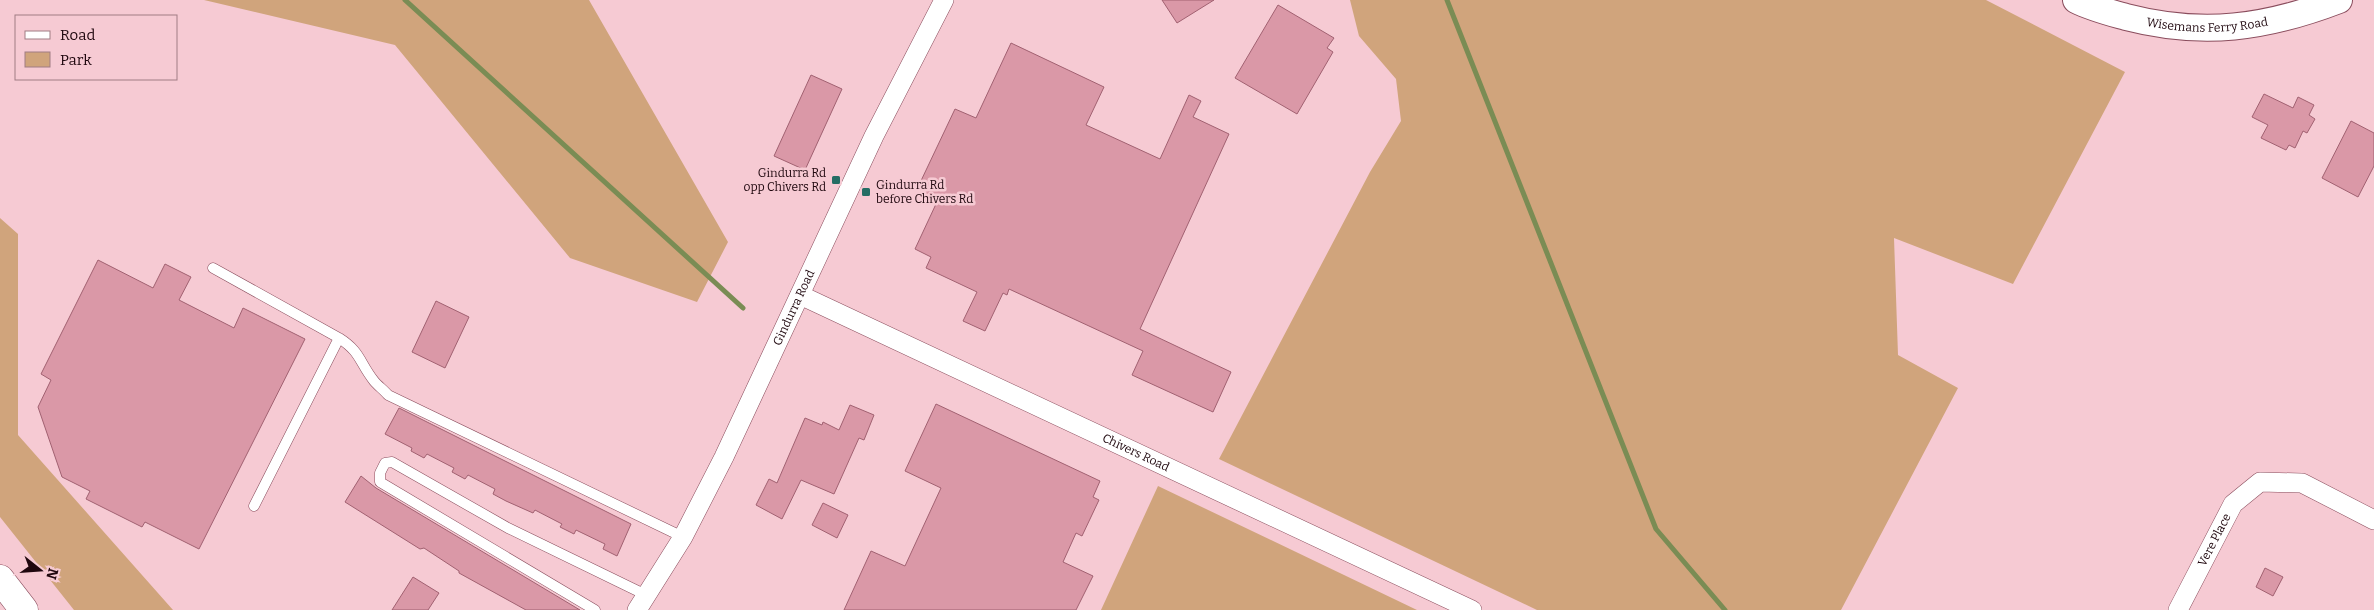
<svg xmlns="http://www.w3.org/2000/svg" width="2374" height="610" viewBox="0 0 2374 610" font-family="Bitter,serif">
<rect width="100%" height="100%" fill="#f6cad3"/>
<!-- green -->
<path fill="#d0a47c" d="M204,0H589L728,242L697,302L570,258L395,45Z
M1350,0H1986L2125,72L2013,284L1894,238L1898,355L1958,388L1841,610H1537L1219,459L1370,172L1401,121L1396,79L1359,36Z
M0,218L18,234V435L173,610H74L0,517Z
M1158,486L1417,610H1101Z"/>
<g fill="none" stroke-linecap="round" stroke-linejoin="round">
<!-- stream -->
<path stroke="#7a8c54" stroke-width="5" d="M405,0L743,308
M1447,0L1656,529L1725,610"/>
</g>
<!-- building -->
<path fill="#da98a7" stroke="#a16171" d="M1162,0H1214L1177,23Z
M1278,5L1334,38L1327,48L1333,52L1297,114L1235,78Z
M1011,43L1104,87L1086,125L1160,159L1189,95L1201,101L1193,117L1229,134L1140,329L1231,372L1213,412L1132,375L1143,351L1009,289L1007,295L1003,293L985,331L963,321L977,292L926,268L931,257L915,249L936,204L920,197L924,188L919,185L955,109L976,118Z
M811,75L842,89L805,170L774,156Z
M2264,94L2293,108L2298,97L2314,105L2309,115L2315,119L2307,133L2303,131L2295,148L2289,145L2286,150L2261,138L2268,125L2252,117Z
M2351,121L2374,133V166L2358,197L2322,178Z
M98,260L153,288L165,264L191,277L179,300L234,328L243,308L305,339L199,549L145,522L142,527L86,499L90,491L62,477L38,407L51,380L41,374Z
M436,301L469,317L445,368L412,352Z
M936,404L1100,481L1093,497L1099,500L1082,536L1076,533L1063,562L1093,576L1076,610H844L871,551L905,566L941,488L905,471Z
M850,405L874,415L864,440L859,438L834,494L801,480L782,519L756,505L769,479L777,483L805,418L822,425L823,422L839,430Z
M399,408L631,524L617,556L603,549L605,544L576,530L574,534L560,527L562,524L535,510L533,513L506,501L493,494L495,489L468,475L465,479L452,472L454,468L427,454L424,458L411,451L412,448L385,434Z
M361,476L376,488L580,610H526L459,573V571L424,548L420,549L345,502Z
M823,503L848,515L837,538L812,525Z
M2265,568L2283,577L2273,596L2256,587Z
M413,577L439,593L428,610H392Z"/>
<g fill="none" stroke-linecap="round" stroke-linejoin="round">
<defs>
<path id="service" d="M213,268L339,338
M254,506L339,338C361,352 359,362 374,381C378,386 384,390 388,395L683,537
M595,610L380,482V473L385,463L392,462L508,528L646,595"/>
<g id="minor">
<path id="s1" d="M800,295L1472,610"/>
<path id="s2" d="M637,610L683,537L724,457L874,136L944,0"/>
<path id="s3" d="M2178,610L2233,504L2260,482L2302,483L2374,520"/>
</g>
<g id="secondary">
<path id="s4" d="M2076,0C2092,8 2108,12 2126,17C2203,37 2266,28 2339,0"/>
</g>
<path id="motorway" d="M0,579L24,610"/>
</defs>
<!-- service casing -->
<use href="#service" stroke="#8a4d5d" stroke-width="11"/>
<!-- minor casing -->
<use href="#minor" stroke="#8a4d5d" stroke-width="20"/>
<!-- secondary casing -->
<use href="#secondary" stroke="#8a4d5d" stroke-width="28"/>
<!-- motorway casing -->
<use href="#motorway" stroke="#8a4d5d" stroke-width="29"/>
<!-- service -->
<use href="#service" stroke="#fff" stroke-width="10"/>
<!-- minor -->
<use href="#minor" stroke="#fff" stroke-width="19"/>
<!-- secondary -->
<use href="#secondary" stroke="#fff" stroke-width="26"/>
<!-- motorway -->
<use href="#motorway" stroke="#fff" stroke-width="28"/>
</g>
<!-- markers -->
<g fill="#256d64" stroke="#f6cad3" stroke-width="2">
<rect x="831" y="175" width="10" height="10" rx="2.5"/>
<rect x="861" y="187" width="10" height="10" rx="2.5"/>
</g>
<g text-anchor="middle" stroke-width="5" stroke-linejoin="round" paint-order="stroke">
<!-- street labels -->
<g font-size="12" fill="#1f070e" stroke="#f6cad3">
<text dy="4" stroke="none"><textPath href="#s4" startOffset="135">Wisemans Ferry Road</textPath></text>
<text dy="4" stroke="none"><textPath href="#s2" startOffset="341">Gindurra Road</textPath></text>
<text dy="4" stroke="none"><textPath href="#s1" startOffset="371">Chivers Road</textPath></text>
<text dy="4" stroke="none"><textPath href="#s3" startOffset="79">Vere Place</textPath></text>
</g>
<!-- poi labels -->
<g font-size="12" fill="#1f070e" stroke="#f6cad3" text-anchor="end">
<text x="826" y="177">Gindurra Rd<tspan x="826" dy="14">opp Chivers Rd</tspan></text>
<text x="876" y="189" text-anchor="start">Gindurra Rd<tspan x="876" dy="14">before Chivers Rd</tspan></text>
</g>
</g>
<!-- legend -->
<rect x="15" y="15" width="162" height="65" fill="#f6cad3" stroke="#a07c84"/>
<rect x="25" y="31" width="25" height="8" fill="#ffffff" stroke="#a07c84"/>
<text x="60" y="40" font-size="15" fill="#1f070e">Road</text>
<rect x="25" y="52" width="25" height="15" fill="#d0a47c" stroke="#a07c84"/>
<text x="60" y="65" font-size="15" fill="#1f070e">Park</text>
<!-- north arrow -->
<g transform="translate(40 570) rotate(107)" stroke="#f6cad3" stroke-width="4" paint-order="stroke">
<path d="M0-4L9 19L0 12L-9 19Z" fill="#1f070e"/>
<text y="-8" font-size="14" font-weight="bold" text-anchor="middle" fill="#1f070e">N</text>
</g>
</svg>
